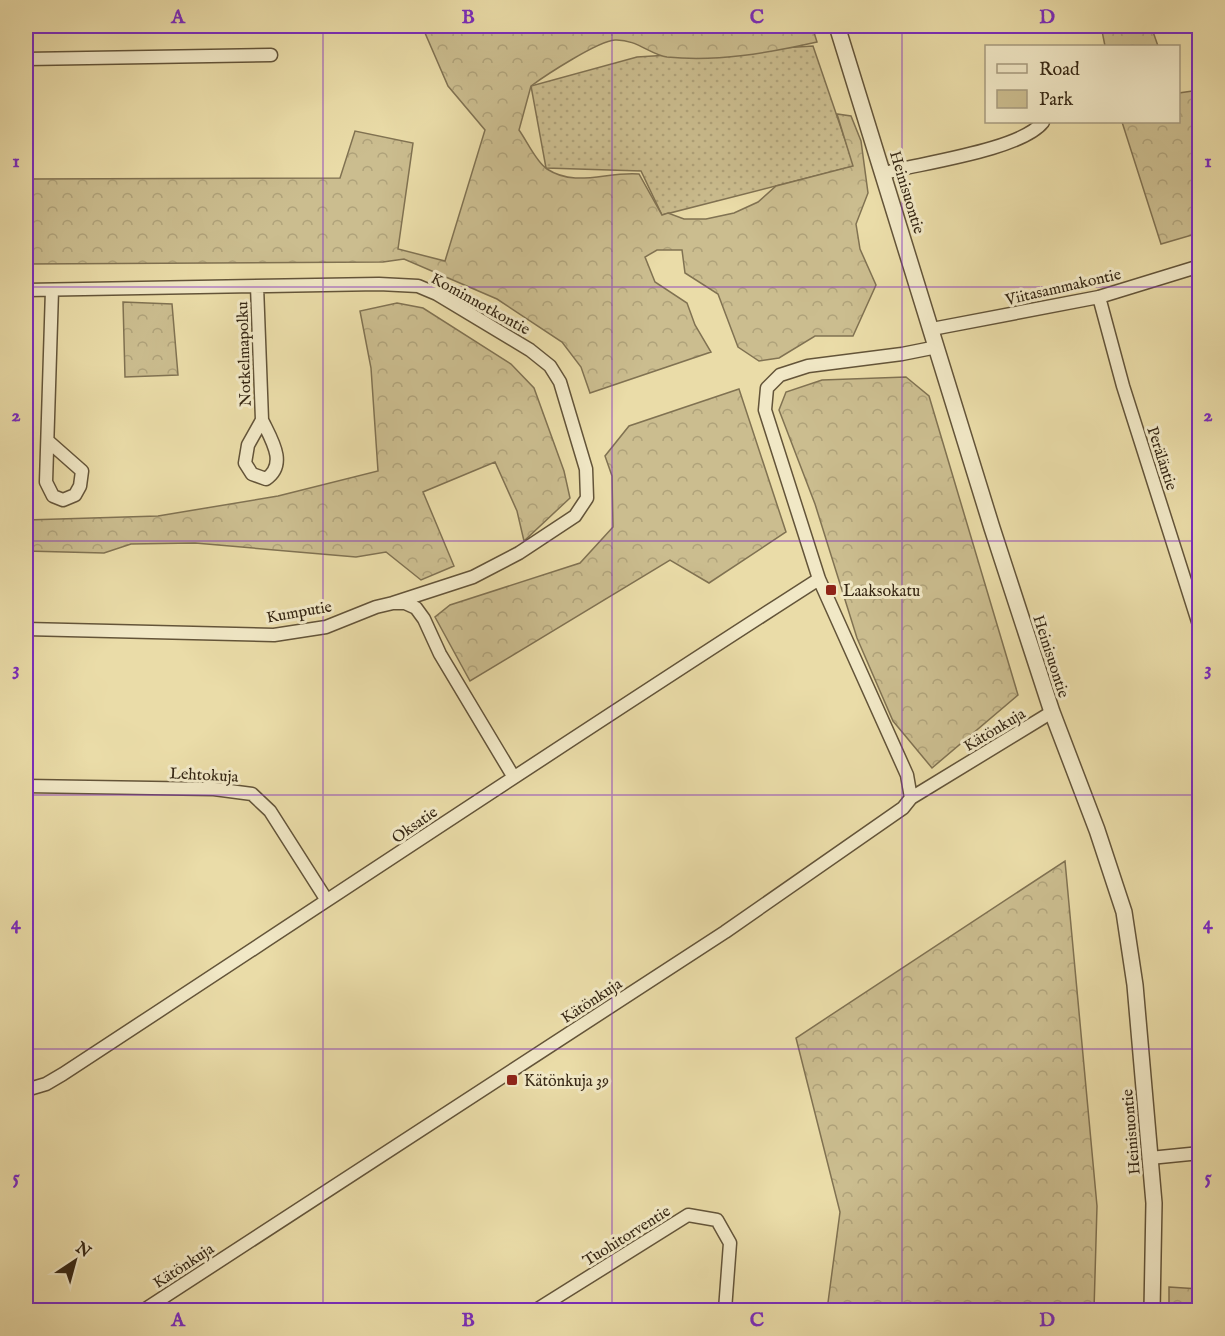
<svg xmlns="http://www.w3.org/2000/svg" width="1225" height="1336" viewBox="0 0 1225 1336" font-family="'IM FELL English',serif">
<defs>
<pattern id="green-dots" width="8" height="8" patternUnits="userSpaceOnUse" patternTransform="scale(1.5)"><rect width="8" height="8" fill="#cbbd8f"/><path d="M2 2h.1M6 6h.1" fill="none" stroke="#afa27a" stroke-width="1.8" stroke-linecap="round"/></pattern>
<pattern id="forest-crowns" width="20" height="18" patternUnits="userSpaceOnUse" patternTransform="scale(1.5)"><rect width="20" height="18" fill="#cbbd8f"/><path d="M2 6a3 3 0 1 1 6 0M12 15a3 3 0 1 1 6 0" fill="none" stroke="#afa27a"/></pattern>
</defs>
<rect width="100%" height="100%" fill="#eadca8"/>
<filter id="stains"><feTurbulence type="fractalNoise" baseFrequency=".00333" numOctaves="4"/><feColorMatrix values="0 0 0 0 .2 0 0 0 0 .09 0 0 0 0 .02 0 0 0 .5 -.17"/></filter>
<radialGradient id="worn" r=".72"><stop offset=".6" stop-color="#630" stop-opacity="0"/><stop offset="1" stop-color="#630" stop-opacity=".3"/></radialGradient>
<!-- green -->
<path fill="url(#green-dots)" stroke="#807252" stroke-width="1.5" d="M813,46L854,166L662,215L641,171L546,168L531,86L637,57Z"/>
<!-- forest -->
<path fill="url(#forest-crowns)" stroke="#807252" stroke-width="1.5" d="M422,26H560L571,29L575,26H812L817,42C768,53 718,62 667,57C651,55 636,39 615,40C598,41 546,75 531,86L519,130C527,141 536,162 547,169C576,188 607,171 639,174L662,215L668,213L684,219H706L734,213L758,202L776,186L853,166L837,114L851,116L861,141L868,193L856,224L860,249L876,285L853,336H815L779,358L759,361L738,347L718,294L685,273L682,250H657L645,257L655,282L687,303L695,325L711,352L590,393L581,367L562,342L497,299L404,259L383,262L26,264V179L340,178L355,131L413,143L398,249L445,261L485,130L448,86Z
M1101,26H1151L1158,46H1105Z
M1199,90V233L1161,244L1122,122H1178L1179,93Z
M123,302L172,304L178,375L125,377Z
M397,303L423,308L511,364L534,388L564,471L570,498L524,541L517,511L495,462L423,492L454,566L421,580L386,552L356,557L195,543L131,544L104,553L26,551V520L158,516L278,496L378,471L371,368L360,311Z
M906,377L929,396L1018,695L932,768L893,721L857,638L815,504L779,410L786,392L822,380Z
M739,389L786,532L709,583L670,560L470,681L435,617L450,605L580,563L613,527L612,476L605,456L629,426Z
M1065,861L1097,1206L1094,1310H827L840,1212L796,1038Z
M1169,1287L1199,1289V1310H1169Z"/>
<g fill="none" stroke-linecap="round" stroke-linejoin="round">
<defs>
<path id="minor" d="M26,59L271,55
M884,173C921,163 1021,150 1043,122
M257,286L262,420L248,445L245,463L252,474L266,479C288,464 271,439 262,420
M26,290L379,284L418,286L437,294L530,350L550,366L560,382L586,469L587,498L575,516L519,553L473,577L393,603
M1099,297L1123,386L1200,628
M932,329L1099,297L1200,266
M48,441L82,471L80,486L75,495L63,500L53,496L46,482L52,290
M26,629L274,635L326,627L376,607L393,603H405L416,608L424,619L440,654L513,776
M26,786L214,789L252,794L270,811L326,899
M911,798L907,775L819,579L765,410L767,388L780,375L808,366L902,354L937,347
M26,1090L46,1084L63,1074C315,909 565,742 819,579
M1150,1158L1200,1153
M144,1310L725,932L903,808L911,798L1052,712
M536,1310L688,1215L717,1220L730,1243L725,1310"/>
<path id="tertiary" d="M837,26L992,528L1052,712L1097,830L1124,912L1135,985L1154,1203L1152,1310"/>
</defs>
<!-- minor casing -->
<use href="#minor" stroke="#635439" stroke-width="15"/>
<!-- tertiary casing -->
<use href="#tertiary" stroke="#635439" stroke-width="18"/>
<!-- minor -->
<use href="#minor" stroke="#f1e8c6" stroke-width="12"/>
<!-- tertiary -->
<use href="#tertiary" stroke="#f1e8c6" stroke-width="15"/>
</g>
<!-- grid -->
<path fill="none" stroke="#7b2cbf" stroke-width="1.5" stroke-opacity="0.55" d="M323,26V1310M612,26V1310M902,26V1310M26,287H1200M26,541H1200M26,795H1200M26,1049H1200"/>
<!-- markers -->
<g fill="#8f2418" stroke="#f1e8c6" stroke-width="2">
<rect x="825" y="584" width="12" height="12" rx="3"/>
<rect x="506" y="1074" width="12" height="12" rx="3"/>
</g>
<g text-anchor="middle" stroke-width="6" stroke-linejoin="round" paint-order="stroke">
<!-- street labels -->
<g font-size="16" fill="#362714" stroke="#f1e8c6">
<text transform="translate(908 192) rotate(73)" y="6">Heinisuontie</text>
<text transform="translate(1063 286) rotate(-13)" y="6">Viitasammakontie</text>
<text transform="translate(481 303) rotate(29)" y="6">Kominnotkontie</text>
<text transform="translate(243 354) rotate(-92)" y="6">Notkelmapolku</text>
<text transform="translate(1163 458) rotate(72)" y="6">Peräläntie</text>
<text transform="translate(299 611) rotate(-10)" y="6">Kumputie</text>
<text transform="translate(1052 656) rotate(72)" y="6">Heinisuontie</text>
<text transform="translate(994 729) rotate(-31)" y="6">Kätönkuja</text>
<text transform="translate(204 774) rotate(3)" y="6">Lehtokuja</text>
<text transform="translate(414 824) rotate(-35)" y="6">Oksatie</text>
<text transform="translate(591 1000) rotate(-33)" y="6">Kätönkuja</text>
<text transform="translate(1130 1132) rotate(-95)" y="6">Heinisuontie</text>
<text transform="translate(626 1235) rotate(-32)" y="6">Tuohitorventie</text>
<text transform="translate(183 1265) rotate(-33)" y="6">Kätönkuja</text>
</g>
<!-- poi labels -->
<g font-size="16" fill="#362714" stroke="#f1e8c6" text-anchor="start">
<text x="843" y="596">Laaksokatu</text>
<text x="524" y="1086">Kätönkuja 39</text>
</g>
</g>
<!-- margin -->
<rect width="1225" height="1336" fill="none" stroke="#eadca8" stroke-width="66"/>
<!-- legend -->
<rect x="985" y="45" width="195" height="78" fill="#f1e8c6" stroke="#a69b7f" stroke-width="1.5"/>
<rect x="997" y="64" width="30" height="9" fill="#f1e8c6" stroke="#a69b7f" stroke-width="1.5"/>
<text x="1039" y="75" font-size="18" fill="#362714">Road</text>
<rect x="997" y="90" width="30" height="18" fill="#cbbd8f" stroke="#a69b7f" stroke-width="1.5"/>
<text x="1039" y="105" font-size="18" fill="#362714">Park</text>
<!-- north arrow -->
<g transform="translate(75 1261) rotate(36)" stroke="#f1e8c6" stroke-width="4.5" paint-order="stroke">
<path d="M0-4.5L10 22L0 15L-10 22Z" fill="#362714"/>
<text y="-9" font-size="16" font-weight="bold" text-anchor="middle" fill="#362714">N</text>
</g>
<rect x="33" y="33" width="1159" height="1270" fill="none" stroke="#7b2cbf" stroke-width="2"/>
<g font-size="20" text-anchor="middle" font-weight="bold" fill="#7b2cbf">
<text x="178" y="23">A</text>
<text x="468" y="23">B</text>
<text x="757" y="23">C</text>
<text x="1047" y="23">D</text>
<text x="16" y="167">1</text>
<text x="1208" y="167">1</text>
<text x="16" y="421">2</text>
<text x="1208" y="421">2</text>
<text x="16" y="675">3</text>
<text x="1208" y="675">3</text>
<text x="16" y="929">4</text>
<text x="1208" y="929">4</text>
<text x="16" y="1183">5</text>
<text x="1208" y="1183">5</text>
<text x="178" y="1326">A</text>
<text x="468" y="1326">B</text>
<text x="757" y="1326">C</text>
<text x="1047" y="1326">D</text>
</g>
<rect width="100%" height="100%" filter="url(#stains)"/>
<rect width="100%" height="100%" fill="url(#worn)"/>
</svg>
